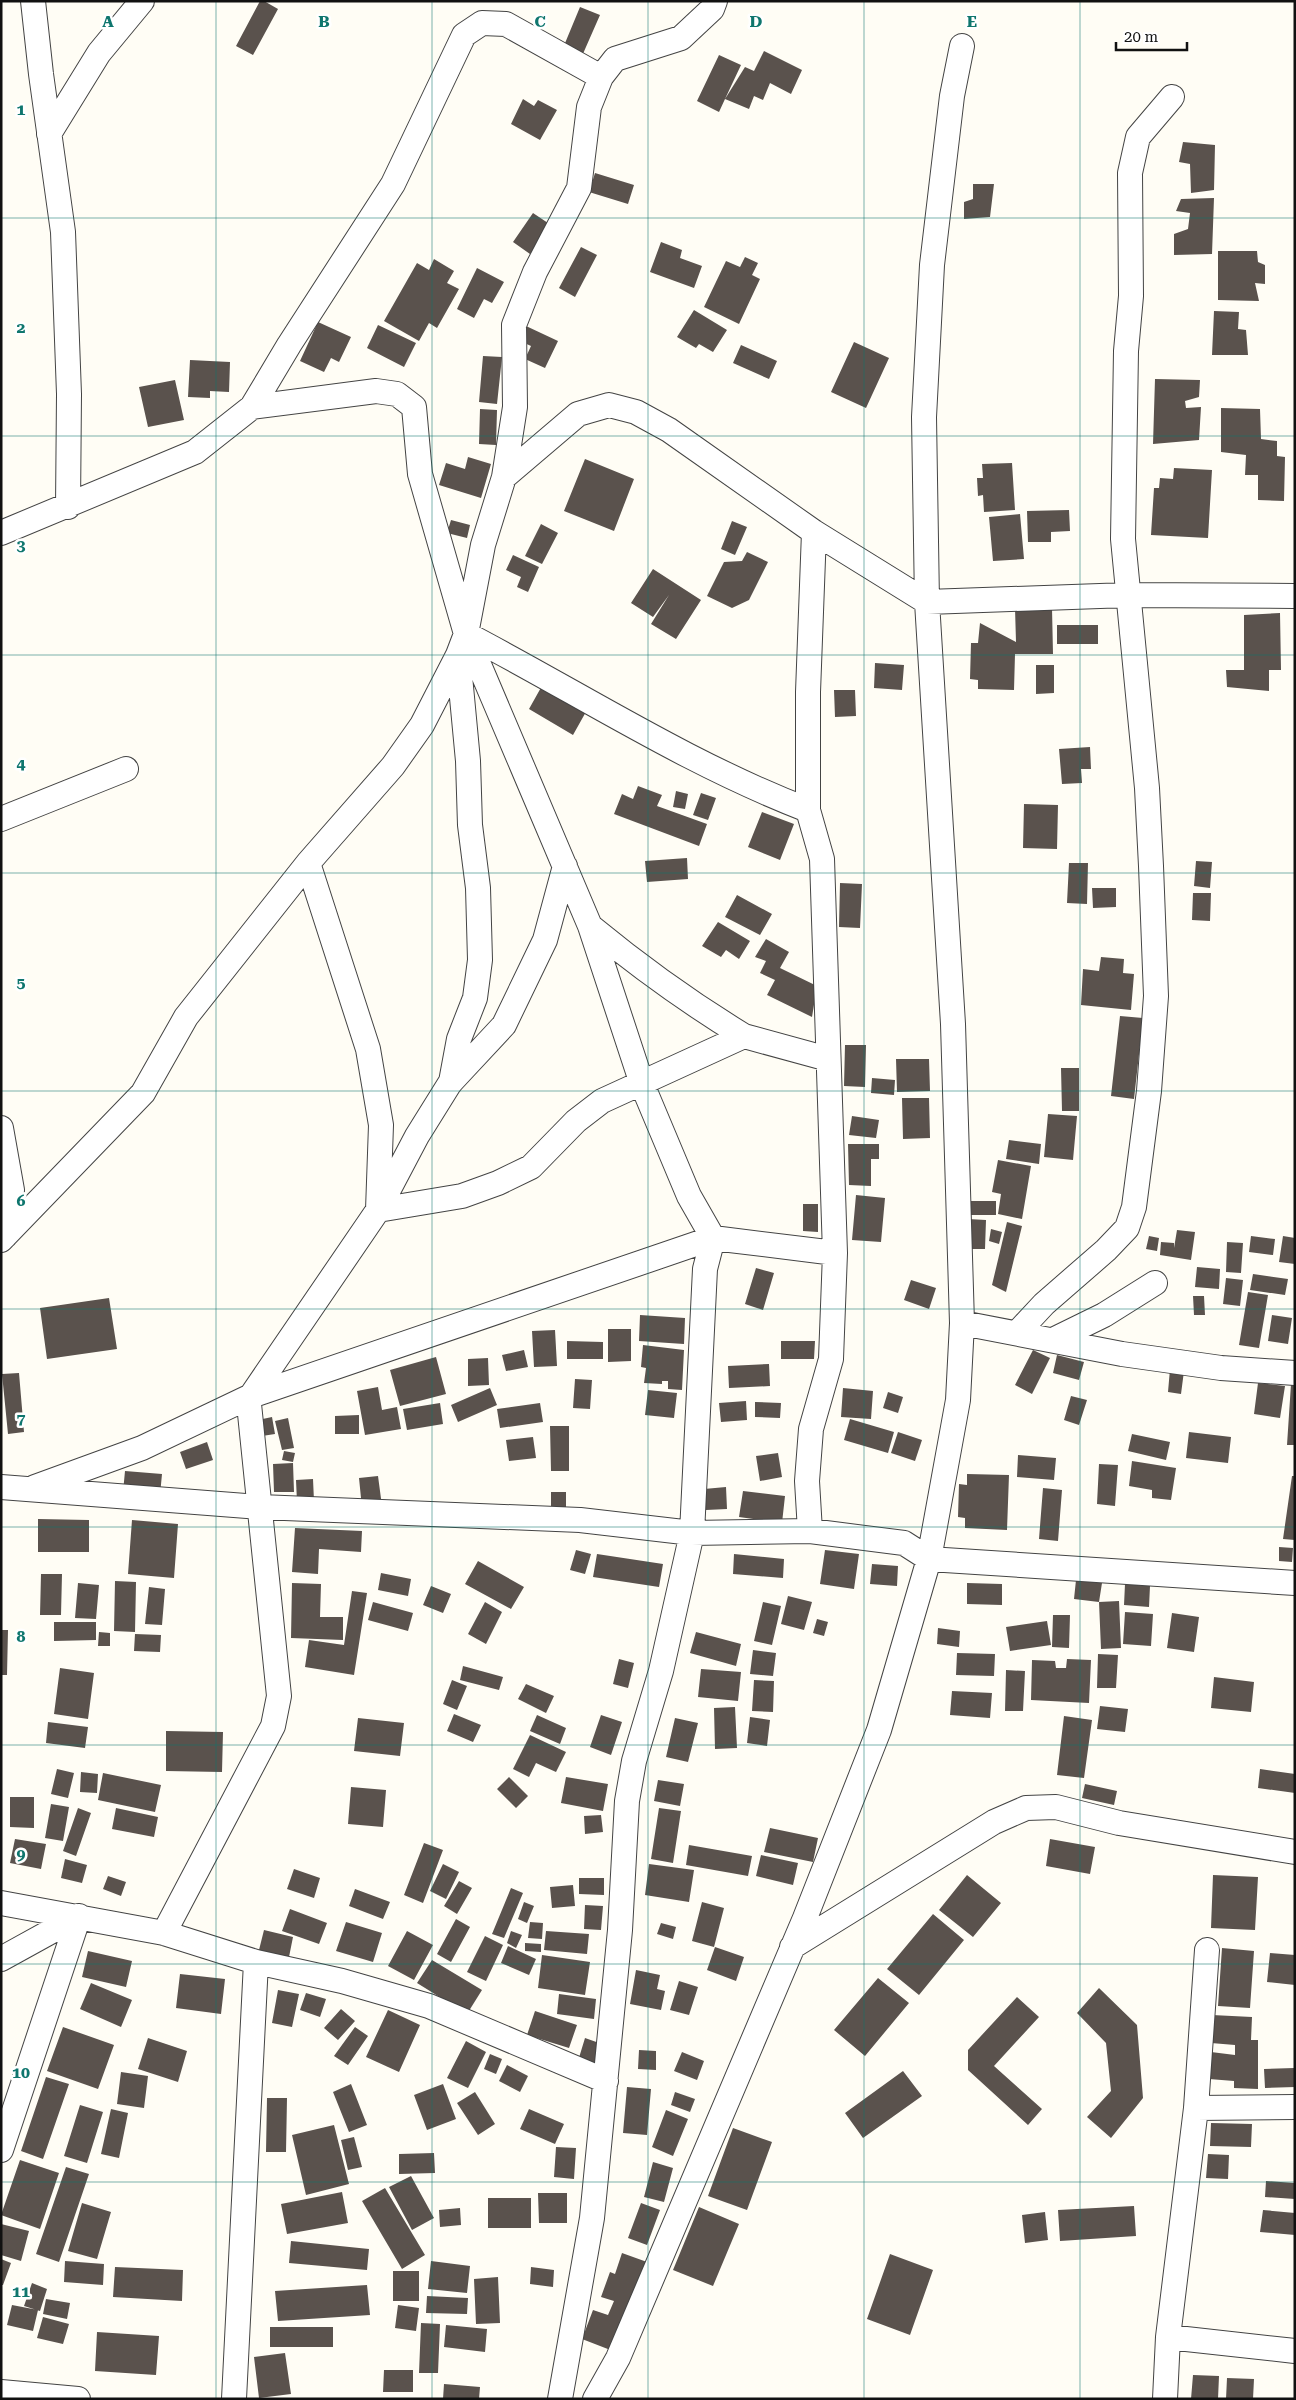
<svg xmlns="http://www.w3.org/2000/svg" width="1296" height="2400" viewBox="0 0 1296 2400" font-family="'Roboto Serif',serif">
<rect width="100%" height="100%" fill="#fffdf5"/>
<!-- building -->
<path fill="#5a524d" d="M260,1H264L278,9L253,55L236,46Z
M580,7L600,15L582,56L563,48Z
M764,51L802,70L791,94L770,83L763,100L754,96L749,109L725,99L719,112L697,101L719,55L741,65L725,99L745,67L754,71Z
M523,99L534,106L538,100L557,110L540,140L511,124Z
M1183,142L1215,145L1214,190L1191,193L1190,164L1179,162Z
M595,173L634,185L628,204L589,192Z
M973,184H994L990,217L964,219V202L973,199Z
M1214,198L1212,254L1174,255V234L1188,229L1190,213L1176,211L1181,199Z
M533,213L551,225L530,254L513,242Z
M661,242L682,250L680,258L702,266L694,288L650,272Z
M581,247L597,255L575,297L559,288Z
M1218,251H1257L1258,262L1265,265V284L1255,283L1259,301L1218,300Z
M745,257L758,263L752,275L760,279L739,324L704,307L726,261L740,267Z
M434,259L454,271L447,283L459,289L437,328L429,323L419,341L384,321L417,263L429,270Z
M477,268L504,282L492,303L484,299L474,318L457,309Z
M694,310L727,330L713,352L699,344L696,348L677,337Z
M1214,311L1239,312L1238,329L1246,330L1248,355H1212Z
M318,322L351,337L339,362L331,358L324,372L300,361Z
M378,325L416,343L404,367L367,348Z
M526,326L558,341L545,368L525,359L531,346L520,341Z
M854,342L889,358L866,408L831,392Z
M741,345L777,361L769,379L733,363Z
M483,356L502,357L497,404L479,402Z
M190,360L230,362L229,392L210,391V398L188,397Z
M1155,379L1200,380L1199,397L1185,401L1186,408L1201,407L1199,440L1153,444Z
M175,380L184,420L148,427L139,387Z
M1221,408L1260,409L1261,439L1277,441V456L1285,457L1284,501L1258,500V475H1245L1246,455L1221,452Z
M480,409L497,410L496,445L479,444Z
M468,457L491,464L481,498L439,485L446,463L465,469Z
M585,459L634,479L614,531L564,511Z
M1012,463L1015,510L984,512L983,495L978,496L977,478H983L982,464Z
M1174,468L1212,470L1208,538L1151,535L1154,488H1159L1160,478L1173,479Z
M1069,510L1070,531L1051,532V542H1028L1027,511Z
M1020,514L1024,559L993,561L989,517Z
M451,520L470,525L467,538L447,533Z
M732,521L747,527L735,555L721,549Z
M541,524L558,533L542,564L525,556Z
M747,552L768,562L749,600L732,608L707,596L724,562L742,561Z
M513,555L539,567L528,592L517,587L521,577L506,570Z
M653,569L701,600L676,639L651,624L669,595L653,617L631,603Z
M1015,608H1052L1053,654H1015L1014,690L978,689V680L970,679L971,643H978L980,623L1016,642Z
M1280,613L1281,670H1269V691L1227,687L1226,670H1244V615Z
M1057,625H1098V644H1057Z
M875,663L904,665L902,690L874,688Z
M1036,665H1054V693L1036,694Z
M543,684L587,710L573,735L529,709Z
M834,690H855L856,716L835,717Z
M1090,747L1091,769H1081L1082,783L1062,784L1059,749Z
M638,786L662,795L657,806L707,824L699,846L614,814L622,794L633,799Z
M676,791L688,794L685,809L673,807Z
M701,793L716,798L708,820L693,815Z
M1024,804L1058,805L1057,849L1023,848Z
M762,812L794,824L780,860L748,847Z
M687,858L688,879L647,882L645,861Z
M1196,861L1212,862L1210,888L1194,886Z
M1069,863H1088L1087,904L1067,903Z
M840,883L862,884L860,928L839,927Z
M1092,888H1116V907L1093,908Z
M1193,893H1211L1210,921L1192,920Z
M737,895L772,914L760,935L725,917Z
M718,922L750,941L739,959L726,950L721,957L702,946Z
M766,939L789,952L780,968L817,986L812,1017L767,995L775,980L760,973L766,961L755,957Z
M1101,957L1124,959L1123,973L1134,974L1131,1010L1081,1005L1083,969L1099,971Z
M1120,1016L1143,1018L1134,1099L1111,1096Z
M845,1045H866L865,1087L844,1086Z
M896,1059H929L930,1091L897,1092Z
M1061,1068H1079V1111H1062Z
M872,1078L895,1080L894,1095L871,1093Z
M902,1098H929L930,1138L903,1139Z
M1048,1114L1077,1116L1073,1160L1044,1157Z
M852,1116L879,1120L876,1138L849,1135Z
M1009,1140L1041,1144L1039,1164L1006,1159Z
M848,1144H879V1159H871V1186L849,1185Z
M998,1160L1031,1166L1022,1219L998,1214L1001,1194L992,1192Z
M856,1195L885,1198L881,1242L852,1240Z
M970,1201H996V1215H969Z
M803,1204H818V1232L803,1231Z
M968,1219L986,1220L985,1249H967Z
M1007,1222L1022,1226L1006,1292L992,1285Z
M991,1229L1002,1232L999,1244L989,1241Z
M1177,1230L1195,1232L1191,1260L1160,1255L1161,1242L1174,1243V1248Z
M1149,1236L1159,1238L1157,1251L1146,1249Z
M1251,1236L1275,1239L1273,1255L1249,1252Z
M1283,1236L1295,1238V1264L1279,1262Z
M1227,1242L1243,1243L1241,1273L1226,1272Z
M1197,1267L1220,1269L1219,1289L1195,1287Z
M756,1268L774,1273L763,1310L745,1304Z
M1253,1274L1288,1279L1285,1295L1250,1290Z
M1226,1278L1243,1280L1240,1306L1223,1304Z
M911,1280L936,1288L929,1309L904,1300Z
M1248,1292L1268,1295L1259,1348L1239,1345Z
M1193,1296H1204L1205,1315H1194Z
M109,1298L117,1349L47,1359L40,1308Z
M640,1315L685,1318L684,1344L639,1341Z
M1272,1315L1292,1318L1288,1344L1268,1341Z
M608,1329H631V1361L608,1362Z
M555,1330L557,1366L534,1367L532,1331Z
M567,1341L603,1342V1359H567Z
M781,1341H815L814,1359H781Z
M643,1345L684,1350L682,1390L668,1389V1381H662V1384L644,1383L646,1368L641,1367Z
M524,1350L528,1367L506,1371L502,1355Z
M1033,1350L1050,1358L1032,1394L1015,1385Z
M1057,1355L1084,1362L1079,1380L1053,1373Z
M436,1357L446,1394L400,1406L390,1370Z
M488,1358L489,1385L468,1386V1359Z
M769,1364L770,1386L729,1388L728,1366Z
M1170,1369L1184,1371L1181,1394L1168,1392Z
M19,1373L24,1432L8,1434L2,1374Z
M575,1379L592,1380L590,1409L573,1408Z
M1258,1383L1285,1386L1280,1418L1254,1414Z
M1291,1384H1295V1445H1287Z
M378,1387L382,1410L397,1407L401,1429L365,1435L357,1391Z
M490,1388L497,1405L458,1422L451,1405Z
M843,1388L873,1391L871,1419L841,1417Z
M648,1390L677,1393L674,1418L645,1415Z
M888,1392L903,1397L898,1413L883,1408Z
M1071,1396L1087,1400L1079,1425L1064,1420Z
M746,1401L747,1420L721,1422L719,1403Z
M755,1402L781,1403L780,1418L755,1417Z
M440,1403L443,1424L407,1430L403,1409Z
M540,1403L543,1422L500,1428L497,1409Z
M359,1415V1434H335V1416Z
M272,1417L275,1434L262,1436L258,1420Z
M288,1418L294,1448L282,1450L275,1421Z
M850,1419L894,1432L888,1453L844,1440Z
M550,1426H569V1471H551Z
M898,1432L922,1440L915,1461L891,1453Z
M1189,1432L1231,1437L1228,1463L1186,1458Z
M1132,1434L1170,1442L1166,1460L1128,1451Z
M533,1437L536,1458L509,1461L506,1440Z
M207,1442L213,1460L186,1469L180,1452Z
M284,1451L295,1453L293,1462L282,1460Z
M778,1453L782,1477L760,1481L756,1456Z
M1018,1455L1056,1458L1054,1480L1017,1477Z
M1132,1461L1176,1468L1171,1500L1152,1498V1490L1129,1486Z
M293,1463L294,1492H274L273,1464Z
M1099,1464L1118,1465L1115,1506L1097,1504Z
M125,1471L162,1474L160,1495L123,1492Z
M967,1474L1009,1475L1007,1530L965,1528V1518L958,1517L959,1484L967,1485Z
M378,1476L382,1506L362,1508L359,1478Z
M1292,1476H1295V1540L1283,1539Z
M313,1479L314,1501L297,1502L296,1480Z
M726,1487L727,1509L706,1510L704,1489Z
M1043,1488L1062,1490L1058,1541L1039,1539Z
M743,1491L785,1496L782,1523L739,1517Z
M551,1492H566V1511H551Z
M38,1519L89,1520V1552H38Z
M132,1520L178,1524L174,1578L128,1574Z
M295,1528L362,1531L361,1552L319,1549L318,1574L292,1572Z
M1279,1547L1293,1548L1292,1562L1279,1561Z
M576,1550L591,1554L585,1574L570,1570Z
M825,1550L859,1554L854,1589L820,1584Z
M597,1554L663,1564L659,1587L593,1577Z
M734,1554L784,1559L783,1578L733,1574Z
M478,1561L524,1587L511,1609L465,1584Z
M872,1564L898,1566L897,1586L870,1584Z
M381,1573L411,1579L408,1596L378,1590Z
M41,1574H62L61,1615H40Z
M1076,1580L1102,1583L1099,1602L1074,1599Z
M115,1581L136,1582L135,1632L114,1631Z
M78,1583L99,1585L96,1619L75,1618Z
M292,1583L321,1584L320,1617H343V1640L291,1638Z
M967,1583L1002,1584V1605L967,1604Z
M1125,1584L1150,1586L1149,1607L1124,1605Z
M431,1586L451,1594L443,1613L423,1605Z
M149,1587L165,1589L162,1625L145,1624Z
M352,1591L367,1593L354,1675L305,1667L309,1640L344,1645Z
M788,1596L812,1602L804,1630L781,1624Z
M1119,1601L1121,1648L1101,1649L1099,1602Z
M373,1602L413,1613L408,1631L368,1620Z
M485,1602L502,1612L486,1644L468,1634Z
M763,1602L781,1606L772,1645L754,1641Z
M1125,1612L1153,1614L1151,1646L1123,1644Z
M1172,1613L1199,1617L1194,1652L1167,1648Z
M1053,1615H1070L1069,1648L1052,1647Z
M817,1619L828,1622L824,1636L813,1633Z
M1047,1621L1051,1645L1010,1651L1006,1627Z
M54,1622H96V1640L54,1641Z
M938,1628L960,1631L959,1647L937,1644Z
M1,1630H8L7,1675H1Z
M99,1632L110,1633V1646H98Z
M696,1632L741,1644L736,1666L690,1653Z
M135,1634L161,1635L160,1652L134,1651Z
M753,1650L776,1653L773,1676L750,1674Z
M957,1653L995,1654L994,1676L956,1675Z
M1098,1654L1118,1655L1116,1688H1097Z
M619,1659L634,1663L628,1688L613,1684Z
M1067,1659L1091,1660L1089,1703L1031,1700L1032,1660L1055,1661L1056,1668H1066Z
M463,1666L503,1677L499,1690L460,1680Z
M60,1668L94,1673L88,1719L54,1714Z
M701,1669L741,1672L738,1701L698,1697Z
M1006,1670L1025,1671L1023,1711H1005Z
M1214,1677L1254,1682L1251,1712L1211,1708Z
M452,1680L467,1686L457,1710L443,1704Z
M754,1680L774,1681L773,1712L752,1711Z
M526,1684L554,1696L546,1713L518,1699Z
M952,1691L992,1693L990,1718L950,1715Z
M1100,1706L1128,1709L1125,1732L1097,1729Z
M735,1707L737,1748L715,1749L714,1708Z
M454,1714L481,1725L473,1742L447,1731Z
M537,1715L566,1728L560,1744L530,1731Z
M601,1715L622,1722L611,1755L590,1747Z
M1064,1716L1092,1720L1084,1778L1057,1775Z
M750,1717L770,1720L767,1746L747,1743Z
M358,1718L404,1723L400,1756L354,1751Z
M675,1718L698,1723L688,1762L666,1757Z
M48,1722L88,1727L85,1748L46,1743Z
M166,1731L223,1732L222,1772L166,1771Z
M530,1735L566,1752L556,1772L536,1763L529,1777L513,1769Z
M57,1769L74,1773L68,1798L51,1794Z
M1260,1769L1295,1774V1793L1258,1788Z
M81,1772L98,1774L97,1793L80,1792Z
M103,1773L161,1785L155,1812L98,1800Z
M509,1777L528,1796L516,1808L497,1789Z
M566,1777L608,1784L603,1811L561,1803Z
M658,1780L684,1784L680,1806L654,1801Z
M1085,1784L1117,1791L1114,1805L1082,1798Z
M351,1787L386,1790L383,1827L348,1824Z
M10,1797H34V1828L10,1827Z
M51,1804L69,1807L63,1841L45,1838Z
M78,1808L91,1813L76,1856L63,1851Z
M116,1808L158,1817L154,1837L112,1829Z
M659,1808L681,1811L673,1863L651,1859Z
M601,1815L603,1832L585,1834L584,1816Z
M770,1828L818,1838L813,1862L764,1852Z
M15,1839L46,1844L41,1869L10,1863Z
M1050,1839L1095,1847L1090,1874L1046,1866Z
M424,1843L443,1850L423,1903L404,1895Z
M689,1845L752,1856L748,1876L686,1865Z
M761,1855L798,1863L793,1885L756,1876Z
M65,1859L87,1865L82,1883L61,1878Z
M443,1864L459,1872L446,1899L430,1891Z
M649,1864L694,1870L689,1902L645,1895Z
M294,1869L320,1878L314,1898L287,1889Z
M967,1875L1001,1903L973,1937L939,1910Z
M1213,1875L1258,1877L1255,1930L1211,1928Z
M108,1876L126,1882L121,1896L103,1889Z
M579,1878H604V1895L579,1894Z
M459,1881L472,1888L457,1914L444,1906Z
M573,1885L575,1906L552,1908L550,1887Z
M511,1888L523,1893L504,1938L492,1934Z
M355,1889L390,1902L383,1919L349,1906Z
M524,1902L534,1906L527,1923L518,1919Z
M702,1902L724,1908L714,1947L692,1941Z
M585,1905L603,1906L601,1930L584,1929Z
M290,1909L327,1923L319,1944L282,1931Z
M933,1914L964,1940L919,1995L887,1969Z
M456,1919L470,1927L451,1962L437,1954Z
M346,1922L382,1933L373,1962L336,1951Z
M530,1922L543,1923L542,1939L528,1938Z
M661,1923L676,1927L673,1939L657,1934Z
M264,1930L293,1937L289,1957L259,1950Z
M407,1931L433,1945L414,1980L388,1966Z
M511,1931L522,1935L516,1948L507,1943Z
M546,1931L589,1934L587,1954L544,1950Z
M485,1936L503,1945L486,1981L467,1972Z
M525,1943L541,1944V1952L525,1951Z
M508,1946L536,1959L529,1975L501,1963Z
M715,1947L744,1957L736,1981L707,1970Z
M1222,1948L1254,1951L1250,2008L1218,2006Z
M88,1951L132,1961L126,1987L82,1977Z
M1270,1953L1295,1955V1985L1267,1982Z
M542,1955L590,1962L585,1995L538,1988Z
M432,1960L482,1990L467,2014L417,1983Z
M636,1970L660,1975L657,1989L665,1991L661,2010L630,2004Z
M180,1974L225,1979L221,2014L176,2008Z
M878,1978L909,2003L865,2056L834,2030Z
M679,1981L698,1987L689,2015L670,2010Z
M91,1983L132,2000L121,2027L80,2009Z
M1099,1988L1137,2025L1143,2098L1111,2138L1087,2117L1111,2091L1106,2043L1077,2013Z
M278,1990L299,1994L292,2027L272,2023Z
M306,1993L326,1999L320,2017L300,2010Z
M559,1994L596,1999L594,2019L557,2014Z
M1017,1997L1039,2017L994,2066L1042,2109L1028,2125L968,2070V2050Z
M341,2009L355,2021L338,2040L324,2028Z
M388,2010L420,2025L399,2072L366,2057Z
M535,2011L577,2025L569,2048L527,2035Z
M1212,2015L1252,2017L1251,2040H1258V2089L1234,2088V2081L1209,2079L1211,2052L1235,2055V2045L1211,2043Z
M63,2027L114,2045L98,2089L47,2071Z
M355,2027L368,2036L348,2065L334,2056Z
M148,2038L187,2051L178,2082L138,2069Z
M585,2038L602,2044L595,2066L578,2061Z
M466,2041L486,2052L468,2088L447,2078Z
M639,2050L656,2051V2070L638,2069Z
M682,2052L704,2061L697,2080L674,2071Z
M490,2054L502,2059L496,2074L484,2069Z
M507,2065L528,2076L520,2092L499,2081Z
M1294,2068L1295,2087L1265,2088L1264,2069Z
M903,2071L922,2096L863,2138L845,2113Z
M121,2072L148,2076L144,2108L117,2104Z
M46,2077L69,2084L43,2159L21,2151Z
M351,2084L367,2125L349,2132L333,2092Z
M443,2084L456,2119L427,2130L414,2095Z
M627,2087L651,2089L647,2135L623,2133Z
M475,2092L495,2124L478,2135L457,2103Z
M675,2092L695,2099L690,2112L671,2105Z
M267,2098H287L286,2152H266Z
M80,2105L103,2112L87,2163L64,2156Z
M111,2109L128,2113L119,2158L101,2154Z
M529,2109L564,2124L555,2144L520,2129Z
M666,2110L688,2119L673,2156L652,2147Z
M1211,2123L1252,2124L1251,2147L1210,2146Z
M334,2125L349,2184L306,2195L292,2135Z
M733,2128L772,2142L747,2210L708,2196Z
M354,2137L362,2167L348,2170L341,2140Z
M556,2147L576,2148L574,2179L554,2177Z
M434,2153L435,2173L399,2174V2154Z
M1208,2154L1229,2155L1228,2179L1206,2178Z
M20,2160L59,2173L40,2229L1,2215Z
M653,2162L673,2168L664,2202L644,2197Z
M66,2167L89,2174L59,2262L36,2254Z
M411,2176L434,2218L412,2230L389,2187Z
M1266,2181L1295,2183V2199L1265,2197Z
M385,2188L425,2255L402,2269L362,2201Z
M342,2192L348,2223L287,2234L281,2204Z
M538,2193H567V2223H539Z
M488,2198H531V2228H488Z
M82,2203L111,2212L97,2259L68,2251Z
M641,2203L660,2210L647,2245L628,2238Z
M1134,2206L1136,2236L1060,2241L1058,2210Z
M699,2207L739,2224L713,2286L673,2270Z
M460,2208L461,2225L440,2227L439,2210Z
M1263,2210L1295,2213V2235L1260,2232Z
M1045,2212L1048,2240L1025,2243L1022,2215Z
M1,2224L29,2231L21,2261L1,2255Z
M291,2241L369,2249L367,2270L289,2263Z
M622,2253L647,2262L613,2351L582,2339L593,2310L608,2315L614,2301L601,2297L610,2272L615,2274Z
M890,2254L933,2270L910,2335L867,2319Z
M1,2259L11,2263L3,2285H1Z
M65,2261L104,2264L103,2285L64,2282Z
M431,2261L470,2266L467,2293L428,2289Z
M115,2267L183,2270L182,2301L113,2297Z
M531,2267L554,2270L553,2287L530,2284Z
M393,2271H419V2301H393Z
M498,2277L500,2323L476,2324L474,2279Z
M32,2283L47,2289L40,2311L24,2306Z
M367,2285L370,2315L278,2321L275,2291Z
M427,2296L468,2298L467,2314L426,2313Z
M46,2299L70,2303L67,2319L43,2314Z
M12,2305L38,2310L33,2331L7,2325Z
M398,2305L419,2308L416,2331L395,2328Z
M43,2317L69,2324L63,2344L37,2338Z
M421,2323L440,2324L438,2373H419Z
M446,2325L487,2329L485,2352L444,2347Z
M270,2327H333V2347H270Z
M97,2332L159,2336L156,2375L95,2371Z
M285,2353L291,2394L259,2398L254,2357Z
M384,2370H413V2392H383Z
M1193,2375L1219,2376L1218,2399H1191Z
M1227,2378L1254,2379L1253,2399H1226Z
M444,2384L480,2387L479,2399H443Z"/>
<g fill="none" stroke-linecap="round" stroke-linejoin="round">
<defs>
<path id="minor" d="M33,1L41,74L63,232L69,394L68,507
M49,134L99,53L142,1
M252,407L376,391L397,394L414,407L420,474L466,634L590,926L642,1084L689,1196L713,1238L705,1269L692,1533L661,1671L634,1761L627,1801L620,1930L592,2218L560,2399
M504,477L578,414L609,405L636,412L669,430L814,532L927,602L1128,595L1295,596
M1,533L195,452L252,407L289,345L393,184L464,35L482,23L506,24L601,77
M466,634C579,693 688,764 808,810
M1,819L126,769
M308,863L368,1049L381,1125L378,1210L462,1196L498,1183L531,1167L576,1121L602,1101L744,1036L828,1059
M590,926C641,968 688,1002 744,1036
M451,1082L459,1039L475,998L480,960L478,888L470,825L468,761L458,655
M1,1128L12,1190L5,1236
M1,1240L143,1093L186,1017L308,863L393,766L422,725L458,655L466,634L483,545L504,477L515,407L514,325L535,272L579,188L589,107L601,77L615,59L681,38L712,9L715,1
M962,1323L1122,1354L1221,1368L1295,1373
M1017,1333L1044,1304L1106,1250L1127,1228L1134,1207L1149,1091L1156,996L1151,866L1147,788L1123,539L1126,351L1131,296L1130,173L1138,137L1172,97
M1053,1340L1104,1315L1155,1283
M1,1487L260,1507L580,1520L692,1533L810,1531L904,1543L929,1559L1295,1583
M35,1487L142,1448L251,1396L713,1238L835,1253
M810,1531L807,1481L811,1429L831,1359L835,1253L822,859L808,810V692L814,532
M1,1903L164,1933L256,1962L342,1981L429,2006L606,2081
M164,1933L273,1726L279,1696L249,1404L251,1396L378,1210L417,1136L450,1083L504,1025L545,940L565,866
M792,1947L994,1822L1026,1808L1056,1807L1119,1823L1295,1852
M1,1959L79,1916
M1196,2108L1295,2107
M1,2150L79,1916
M1168,2337L1295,2351
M1,2392L78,2399
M234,2399L256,1962
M595,2399L618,2358L805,1918L879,1730L929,1559L958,1400L962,1323L953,1024L927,602L924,417L932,265L952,96L962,46
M1165,2399L1168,2337L1196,2108L1207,1950"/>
</defs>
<!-- minor casing -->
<use href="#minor" stroke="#444" stroke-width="26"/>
<!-- minor -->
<use href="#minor" stroke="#fff" stroke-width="24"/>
</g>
<!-- grid -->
<path fill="none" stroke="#0f766e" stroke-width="1" stroke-opacity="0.55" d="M216,1V2399M432,1V2399M648,1V2399M864,1V2399M1080,1V2399M1,218H1295M1,436H1295M1,655H1295M1,873H1295M1,1091H1295M1,1309H1295M1,1527H1295M1,1745H1295M1,1964H1295M1,2182H1295"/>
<g font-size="16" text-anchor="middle" font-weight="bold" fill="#0f766e" stroke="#fff" stroke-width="5" stroke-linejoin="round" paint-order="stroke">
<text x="108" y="27">A</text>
<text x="324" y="27">B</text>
<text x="540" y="27">C</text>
<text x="756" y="27">D</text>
<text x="972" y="27">E</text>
<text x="21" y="115">1</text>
<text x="21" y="333">2</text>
<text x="21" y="551">3</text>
<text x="21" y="769">4</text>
<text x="21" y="988">5</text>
<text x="21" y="1206">6</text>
<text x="21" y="1424">7</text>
<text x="21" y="1642">8</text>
<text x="21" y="1860">9</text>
<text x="21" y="2078">10</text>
<text x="21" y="2297">11</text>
</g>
<!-- border -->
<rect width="1296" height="2400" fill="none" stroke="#111111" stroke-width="5"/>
<!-- scale -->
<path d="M1116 42v8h71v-8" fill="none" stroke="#111111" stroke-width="2.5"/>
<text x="1124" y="42" font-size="15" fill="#111111" stroke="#ffffff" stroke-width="4" paint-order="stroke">20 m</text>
</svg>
